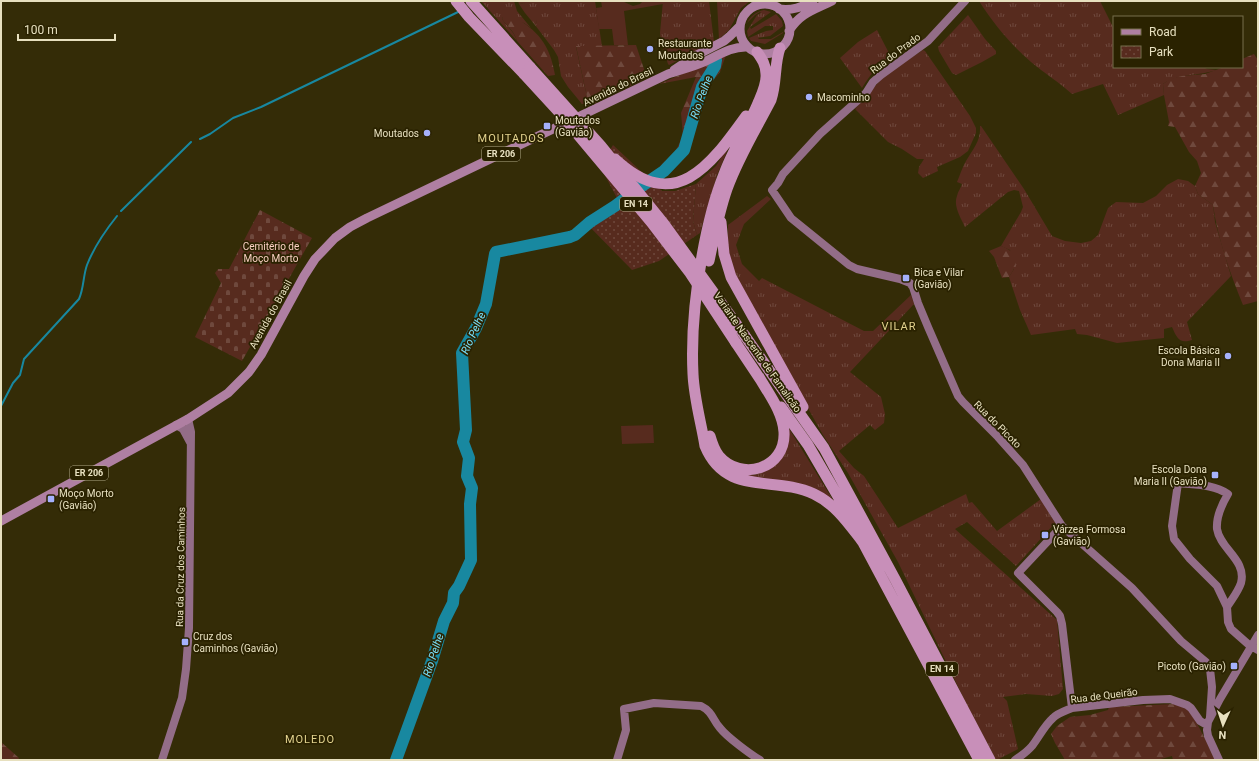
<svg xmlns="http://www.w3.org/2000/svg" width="1259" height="761" viewBox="0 0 1259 761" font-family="Roboto,sans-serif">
<defs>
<pattern id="grass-tufts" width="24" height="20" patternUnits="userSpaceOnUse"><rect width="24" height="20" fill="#572b1e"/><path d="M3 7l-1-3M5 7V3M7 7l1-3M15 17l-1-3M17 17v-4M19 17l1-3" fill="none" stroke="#6f493d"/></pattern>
<pattern id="forest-firs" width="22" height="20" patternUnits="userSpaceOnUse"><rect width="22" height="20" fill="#572b1e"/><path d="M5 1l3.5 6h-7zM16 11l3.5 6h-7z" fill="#6f493d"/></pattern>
<pattern id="cemetery-stones" width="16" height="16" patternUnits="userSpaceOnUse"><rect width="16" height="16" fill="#572b1e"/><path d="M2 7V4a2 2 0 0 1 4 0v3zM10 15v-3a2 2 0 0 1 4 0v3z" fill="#6f493d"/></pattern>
<pattern id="park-dots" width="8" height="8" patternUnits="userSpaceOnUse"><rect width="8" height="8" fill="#572b1e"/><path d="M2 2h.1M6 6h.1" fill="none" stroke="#6f493d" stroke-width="1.8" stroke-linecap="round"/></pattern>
</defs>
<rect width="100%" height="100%" fill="#342c07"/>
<!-- grass -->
<path fill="url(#grass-tufts)" d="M481,1H514L517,11L531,28L524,23L503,17L502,19C507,26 515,33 517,41Z
M518,1H595L602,46L576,47L589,106L587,104H582L568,87L561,76L558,57L554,50L535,25L537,21L524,3L519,4Z
M663,1H709L714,42L669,65L668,64L661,42L660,33Z
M717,1H750L741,8L729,30L719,39Z
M979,1H1100L1114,29V67H1203L1207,69L1217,70C1199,76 1179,73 1163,84L1164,95L1118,115L1103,84L1072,94C1059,82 1044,73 1031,62C1010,44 994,24 979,1Z
M764,10L771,12L750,27L751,29L776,14L782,21L783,26L770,36L758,38L759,39H771L783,32V33L765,44L751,41L749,38L766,31L773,30V26H765L748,37L747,31L757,15L761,13L760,12L755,15L747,23C751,16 755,12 764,10Z
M968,15L985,39L996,51V54L982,62L956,75L952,73L939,51L938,47Z
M877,30L891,57C876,68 872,72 862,88L840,58L858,42Z
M923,50L925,51L970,116L976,128V133L968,151L960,157L937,167L938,171L923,178L918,173L919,167L924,159H917L902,149L888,142L855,109L885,75Z
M980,126H981L1024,189L1052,236L1065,241L1081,243L1091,241L1098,235L1108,208L1116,202L1143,203L1156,196L1167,185L1178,179L1188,181L1195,186L1198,194L1213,205L1215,222L1231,276L1187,322L1192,340C1179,344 1177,338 1172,327L1164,329V338L1117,343L1087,335L1077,334L1075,329L1031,335L1020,310L1009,277L1014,269L1010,250L1001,246L1021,212L1023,207L1019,191L1014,190L1008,192L965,227C961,218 953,206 957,196C958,191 961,188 962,184L957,182C960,175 962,168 966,161C973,149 981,141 980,126Z
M733,137L717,175L700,233L697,235L693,221L696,184L716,166L721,158L719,156Z
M767,196L771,199L744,224L736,245L742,264L759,281L762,278L864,331H873L911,295L914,304L850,372L881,397L885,414L884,423L875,430L870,425L839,451L854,468L864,476L898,528L966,494L969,503L972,502L997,531L1041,499L1055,523L1016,566L967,522L955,529L1057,620L1063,689L1059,694L1052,696L1026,694L1003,697L1007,701L1018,749L997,760H996L965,701L898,562L848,473L823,435L735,278L728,255V225Z
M788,427L836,505L739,475H755L765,471Z"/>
<!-- forest -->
<path fill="url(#forest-firs)" d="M524,3C532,7 535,12 537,21L535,25L525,13L519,4Z
M512,16C538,30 550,45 555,75L548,76L517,41C515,32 507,26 502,19L503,17Z
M636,45L647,78L624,89L617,90L616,93L589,106L576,46Z
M1254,54L1258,60V301L1243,305C1230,273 1218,240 1213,205L1198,194L1195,186L1201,173L1197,161L1189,152L1175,127L1168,126L1169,122L1164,95L1163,84L1170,79L1182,76L1205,74L1224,67H1242V59Z
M726,55L720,72L707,88L699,108L686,149L665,175L650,180L663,163L674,154L683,136L681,113L696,77L659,84Z
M1001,246C1019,253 1020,261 1009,277L1002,278L994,257L989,251Z
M1174,704C1177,705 1181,705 1184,707C1195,714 1209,748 1215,760H1173L1172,756L1157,760H1065L1055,743L1051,734L1057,726L1070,717L1090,715L1108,710L1109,707Z
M1,742L19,758L18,760H1Z"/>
<!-- cemetery -->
<path fill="url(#cemetery-stones)" d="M260,210L312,238L242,361L195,337L221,283L215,273L218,269H229Z"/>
<!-- park -->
<path fill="url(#park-dots)" d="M613,145L662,191H675L696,184L693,221L697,235L659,261L632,270L585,222L618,200L600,166Z"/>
<!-- garden -->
<path fill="#572b1e" d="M601,1H622L633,6L640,4L643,1H663V4L624,11L628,45H614L612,29H599L596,8L602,7Z
M653,425L654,443L622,444L621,426Z"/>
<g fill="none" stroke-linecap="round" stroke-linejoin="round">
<!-- stream -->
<path stroke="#1888a0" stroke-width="2" d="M200,139L210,134L233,118L261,107L458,12
M121,211L191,142
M1,406L13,383L20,375L24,359L79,299C84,288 83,276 87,265C94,247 105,231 117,216"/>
<!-- river -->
<path stroke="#1888a0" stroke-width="12" d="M396,760L432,661L444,621L453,603L454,593L459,586L471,560L470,504L472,488L467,476L469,458L463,442L466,430L462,353L476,328L486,304L495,254L496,252L570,237L575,235L590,222L615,206L639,188L664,171L684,150L702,87L715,66L716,60"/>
<!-- secondary -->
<path stroke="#936d88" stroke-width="8" d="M772,1L774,6
M965,1L928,41L881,75L873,82L866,93L820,134L783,174L778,183L772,190L791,218L849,265L857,269L900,279L910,283L913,287L918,303L928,327L958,396L963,402L998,437L1023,465L1062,526L1132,588L1181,641L1206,662L1210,669L1212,687L1210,717
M754,6L757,1
M176,425L183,429L190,442
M1062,526L1018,573L1057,612L1060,616L1062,624L1072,708
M1227,607C1232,599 1238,592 1241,583C1247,560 1220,549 1217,529C1216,516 1222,504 1228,494C1213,484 1195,485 1178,483L1172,526L1174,539L1190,559L1217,586L1227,607L1228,622L1231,629L1248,644L1258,650
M162,760L182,698L186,669L189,628L191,432L188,419
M617,760L626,730L624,709L654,703L701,706C713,712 712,719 720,728C727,737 750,754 760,760
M1015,760C1021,756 1027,752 1032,746C1039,737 1044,726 1053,718C1058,713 1065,711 1072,708L1143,700L1170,699L1187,705L1191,708L1200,721L1207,725
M1219,760L1208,736L1207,730L1208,722L1220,699L1258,635"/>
<!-- primary -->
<path stroke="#af7fa2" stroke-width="9" d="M740 29a25 25 0 1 1 50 0a25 25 0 1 1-50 0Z
M779,9C792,11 802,7 813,1
M789,31C800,13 814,10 832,1
M674,70L695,56L724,41L730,36L740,26
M1,521L188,419L228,393L249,372L261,355L304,276L315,259L335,238L350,227L367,218L668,74C680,70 693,67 704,62C719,55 731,46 748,47"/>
<!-- highway -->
<path stroke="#c88fb9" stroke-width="11" d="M456,1L469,17L524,74
M471,1L530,67
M757,52C762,59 766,65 766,74C767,84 762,94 758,103C748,127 733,149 724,174C713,201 707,228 702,256C695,295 691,334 693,374C694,398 701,422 705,446C726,497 774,475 814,494C835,504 848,523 862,541
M615,159C675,215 710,166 746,116
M721,222L724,254L731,277L803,407
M709,261C714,237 719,212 727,189C738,158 756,129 771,100C777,82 774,65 780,48
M745,336L824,448L895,579L990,760
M736,343L762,382
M781,407L808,445L843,505L979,760
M710,436C712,443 714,450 719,456C741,482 786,469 784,432C783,412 768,393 759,377"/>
<!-- highway-bridge -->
<path stroke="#c88fb9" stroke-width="11" d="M530,67L601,146L664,224L745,336
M524,74L558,111L651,222L690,273L736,343"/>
</g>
<!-- markers -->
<g fill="#a5b1fc" stroke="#2a2200" stroke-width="1.5">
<circle cx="650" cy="49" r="4"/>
<circle cx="809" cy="97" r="4"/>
<rect x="543" y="122" width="8" height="8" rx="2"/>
<circle cx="427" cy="133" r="4"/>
<rect x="902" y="274" width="8" height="8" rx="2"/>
<circle cx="1228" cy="356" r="4"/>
<rect x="1211" y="471" width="8" height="8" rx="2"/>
<rect x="47" y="495" width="8" height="8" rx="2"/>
<rect x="1041" y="531" width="8" height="8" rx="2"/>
<rect x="181" y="638" width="8" height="8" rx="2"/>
<rect x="1230" y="662" width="8" height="8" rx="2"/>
</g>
<g text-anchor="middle" stroke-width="3.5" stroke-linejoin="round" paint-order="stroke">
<!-- shield labels -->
<g fill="#2a2200" stroke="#aea786" stroke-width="1">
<rect x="482" y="147" width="38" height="14" rx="3"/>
<rect x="620" y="197" width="32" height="14" rx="3"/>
<rect x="70" y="466" width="38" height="14" rx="3"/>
<rect x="926" y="662" width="32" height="14" rx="3"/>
</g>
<g font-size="9" font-weight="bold" fill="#e7e0bf">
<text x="501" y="157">ER 206</text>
<text x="636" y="207">EN 14</text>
<text x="89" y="476">ER 206</text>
<text x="942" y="672">EN 14</text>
</g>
<!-- poi labels -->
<g font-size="10" fill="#e7e0bf" stroke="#2a2200" text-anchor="start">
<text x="658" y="47">Restaurante<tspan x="658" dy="12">Moutados</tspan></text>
<text x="817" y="101">Macominho</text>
<text x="555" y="124">Moutados<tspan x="555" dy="12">(Gavião)</tspan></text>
<text x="419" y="137" text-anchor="end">Moutados</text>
<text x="914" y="276">Bica e Vilar<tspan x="914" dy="12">(Gavião)</tspan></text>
<text x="1220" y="354" text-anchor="end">Escola Básica<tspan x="1220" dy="12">Dona Maria II</tspan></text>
<text x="1207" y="473" text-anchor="end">Escola Dona<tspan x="1207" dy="12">Maria II (Gavião)</tspan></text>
<text x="59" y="497">Moço Morto<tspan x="59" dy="12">(Gavião)</tspan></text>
<text x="1053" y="533">Várzea Formosa<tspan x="1053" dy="12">(Gavião)</tspan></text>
<text x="193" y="640">Cruz dos<tspan x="193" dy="12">Caminhos (Gavião)</tspan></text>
<text x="1226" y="670" text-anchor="end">Picoto (Gavião)</text>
</g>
<!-- street labels -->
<g font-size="10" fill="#e7e0bf" stroke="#2a2200">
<text transform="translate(895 53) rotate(-37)" y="4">Rua do Prado</text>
<text transform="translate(618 86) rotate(-26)" y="4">Avenida do Brasil</text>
<text transform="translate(270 314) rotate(-61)" y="4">Avenida do Brasil</text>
<text transform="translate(758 352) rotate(55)" y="4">Variante Nascente de Famalicão</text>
<text transform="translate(998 424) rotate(45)" y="4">Rua do Picoto</text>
<text transform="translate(180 567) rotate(-89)" y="4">Rua da Cruz dos Caminhos</text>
<text transform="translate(1104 695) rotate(-7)" y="4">Rua de Queirão</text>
</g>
<!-- park labels -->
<g font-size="10" fill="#f9cfc2" stroke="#2a2200">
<text x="271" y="250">Cemitério de<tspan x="271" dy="12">Moço Morto</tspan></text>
</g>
<!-- water labels -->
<g font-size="11" font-style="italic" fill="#79e0fa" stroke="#2a2200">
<text transform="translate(701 97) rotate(-70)" y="4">Rio Pelhe</text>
<text transform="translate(473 333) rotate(-66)" y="4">Rio Pelhe</text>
<text transform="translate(433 655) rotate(-72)" y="4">Rio Pelhe</text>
</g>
<!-- neighbourhood labels -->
<g font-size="11" letter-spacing="1" fill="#e2d28e" stroke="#2a2200">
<text x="511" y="142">MOUTADOS</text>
<text x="899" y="330">VILAR</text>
<text x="310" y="743">MOLEDO</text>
</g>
</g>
<!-- border -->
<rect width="1259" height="761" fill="none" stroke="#e7e0bf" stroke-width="4"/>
<!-- legend -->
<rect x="1113" y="16" width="130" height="52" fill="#2a2200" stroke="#766e4c"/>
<rect x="1121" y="29" width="20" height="6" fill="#af7fa2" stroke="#766e4c"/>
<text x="1149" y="36" font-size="12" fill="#e7e0bf">Road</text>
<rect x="1121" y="46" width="20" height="12" fill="url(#park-dots)" stroke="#766e4c"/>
<text x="1149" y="56" font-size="12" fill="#e7e0bf">Park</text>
<!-- north arrow -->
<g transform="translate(1223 725) rotate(183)" stroke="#2a2200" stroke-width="3" paint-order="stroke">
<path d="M0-3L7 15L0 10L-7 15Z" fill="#e7e0bf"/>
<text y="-6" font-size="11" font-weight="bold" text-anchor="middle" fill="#e7e0bf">N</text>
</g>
<!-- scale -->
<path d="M18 34v6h97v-6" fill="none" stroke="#e7e0bf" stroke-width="2"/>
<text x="24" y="34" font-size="12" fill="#e7e0bf" stroke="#2a2200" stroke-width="3" paint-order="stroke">100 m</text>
</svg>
